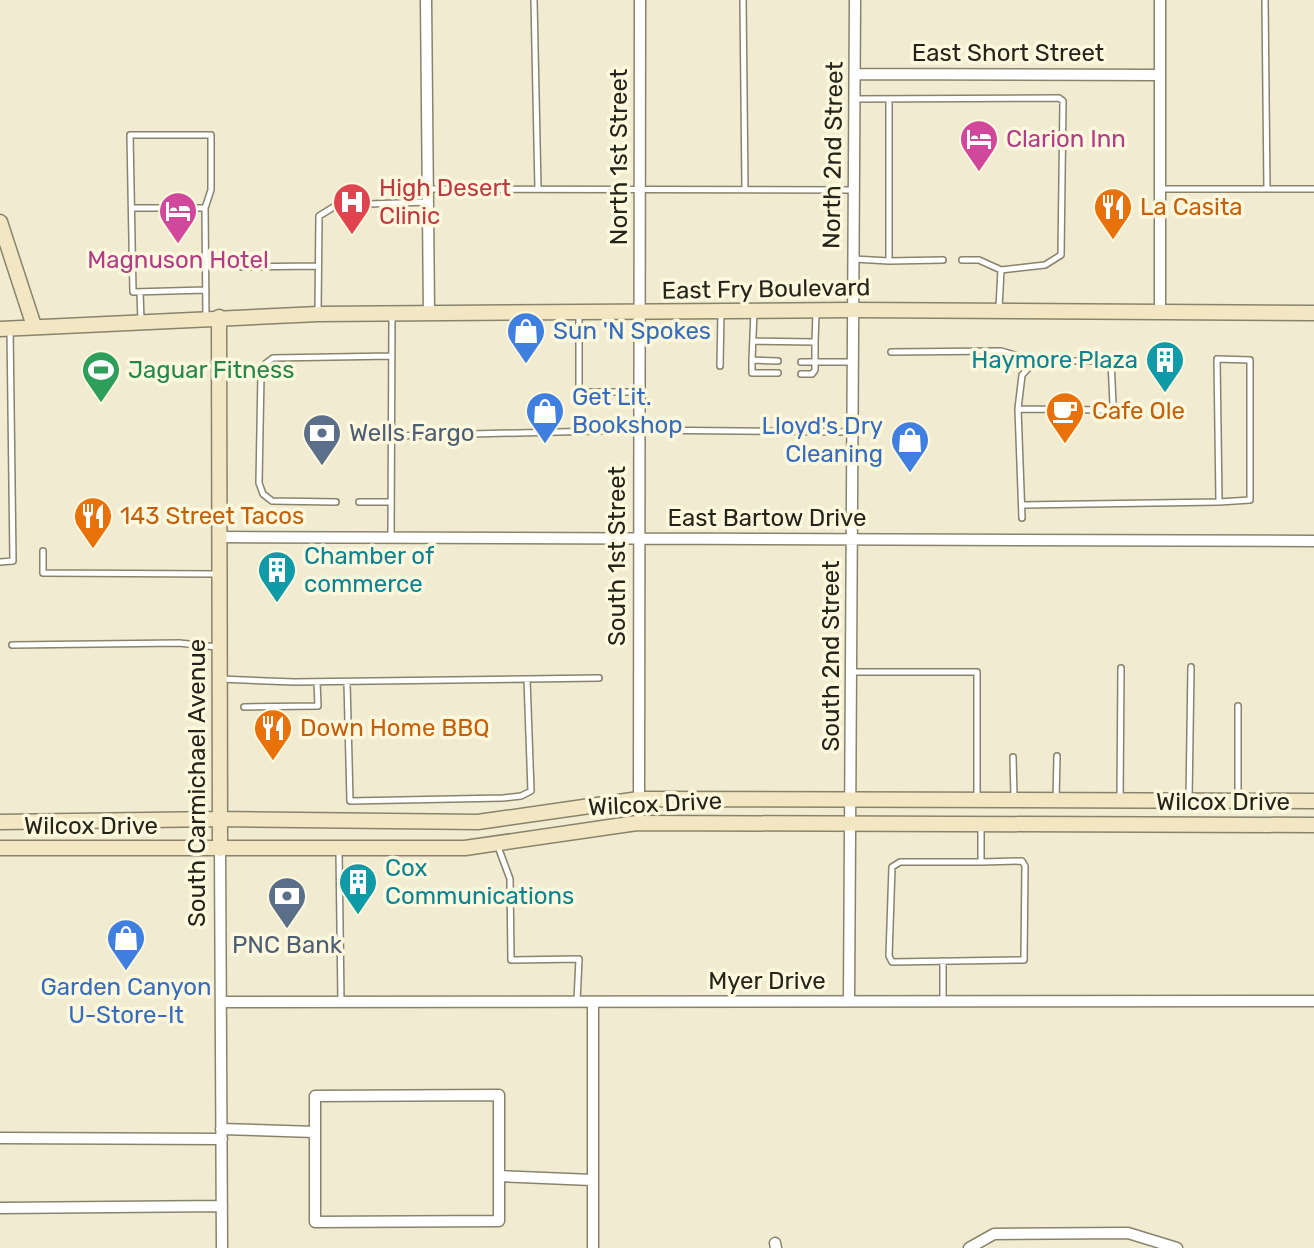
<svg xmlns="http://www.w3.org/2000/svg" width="1314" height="1248" viewBox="0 0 1314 1248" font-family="Rubik,sans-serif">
<rect width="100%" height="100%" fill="#f0ebd1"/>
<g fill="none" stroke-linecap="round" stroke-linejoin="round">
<defs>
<path id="lane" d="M534,0L538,189
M743,0L745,189
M1265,0L1267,189
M855,99L1059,98L1063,101L1061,255L1045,265L1001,270L999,308
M429,189L853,190
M1160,189H1314
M132,208H205
M854,259L889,261V99
M962,260H979L1001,270
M889,261L943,260
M242,267L318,266
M206,290L133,292L130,135H211V190L205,208L206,318
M140,292L141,320
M754,312L752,360L778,361
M318,313L319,216L337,205L429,202
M579,314V392H638
M753,341L815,342L816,313
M891,352L1001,351L1035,361H1111L1113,404L1108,410L1018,409
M752,360V373H778
M801,362H852
M720,366L721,312
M801,374H812L815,370V342
M391,436L638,430L852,432
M336,502L272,501L263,494L259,483L261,374L265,364L273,358L392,356
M359,502H391
M1022,505L1219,502L1250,500V360L1217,359L1219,502
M1022,518L1018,409L1022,375L1035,361
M391,538L392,314
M43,551V573L216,574
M0,562L13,561L10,328
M12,645L179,643L217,647
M852,672H977V800
M220,679L294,682L599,678
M347,682L350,801L503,798L521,796L531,791L527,679
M1238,706V801
M244,707L318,706L317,682
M1013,757L1014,797
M1056,800L1057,756
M1120,800L1121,668
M1189,800L1191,667
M981,824V862L1022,861L1025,866L1024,960L892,962L889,956L892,867L900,862H981
M497,844L510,879L511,960L579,959L577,1001
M339,851L341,1002
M943,961V1000"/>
<path id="street" d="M426,0L429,314
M856,74L1160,75
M1160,313V0
M219,537L1314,541
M639,799L640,0
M220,849L222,1248
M849,1001L855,0
M221,1002L1314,1001
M593,1002V1248
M499,1095V1221L315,1222V1096Z
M221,1129L315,1132
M0,1138L222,1139
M499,1176L592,1180
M0,1208L222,1206
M775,1243L776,1248
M969,1248L994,1234L1128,1233L1177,1248"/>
<path id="secondary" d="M0,222L34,326
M219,317L220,849
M0,329L318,314L852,310L1314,313
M0,822L220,819L478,822L639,799L1314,801
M0,848H465L637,823L1314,825"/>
</defs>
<!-- lane casing -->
<use href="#lane" stroke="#88846c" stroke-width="8"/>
<!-- street casing -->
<use href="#street" stroke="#88846c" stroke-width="13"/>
<!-- secondary casing -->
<use href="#secondary" stroke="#88846c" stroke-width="17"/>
<!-- lane -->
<use href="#lane" stroke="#fff" stroke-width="5"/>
<!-- street -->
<use href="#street" stroke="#fff" stroke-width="10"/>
<!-- secondary -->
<use href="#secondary" stroke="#f2e6c3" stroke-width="14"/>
</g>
<!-- icons -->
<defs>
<symbol id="hotel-pin" viewBox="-11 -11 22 30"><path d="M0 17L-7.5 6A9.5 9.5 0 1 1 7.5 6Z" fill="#d1479c" stroke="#fdf8de"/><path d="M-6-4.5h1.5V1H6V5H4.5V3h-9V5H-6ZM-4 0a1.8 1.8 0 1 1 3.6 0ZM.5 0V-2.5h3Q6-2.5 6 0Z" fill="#fff"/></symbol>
<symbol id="hospital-pin" viewBox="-11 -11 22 30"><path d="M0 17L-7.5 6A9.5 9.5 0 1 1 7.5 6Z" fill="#e0444e" stroke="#fdf8de"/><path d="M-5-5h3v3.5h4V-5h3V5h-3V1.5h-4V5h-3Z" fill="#fff"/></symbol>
<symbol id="restaurant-pin" viewBox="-11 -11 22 30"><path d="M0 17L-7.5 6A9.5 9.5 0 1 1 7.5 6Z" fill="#e8710a" stroke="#fdf8de"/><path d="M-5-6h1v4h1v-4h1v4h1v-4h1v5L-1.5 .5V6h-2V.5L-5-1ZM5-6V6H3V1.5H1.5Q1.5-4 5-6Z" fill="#fff"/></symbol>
<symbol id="shop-pin" viewBox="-11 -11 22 30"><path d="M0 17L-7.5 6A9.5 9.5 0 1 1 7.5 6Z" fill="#3f7fe0" stroke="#fdf8de"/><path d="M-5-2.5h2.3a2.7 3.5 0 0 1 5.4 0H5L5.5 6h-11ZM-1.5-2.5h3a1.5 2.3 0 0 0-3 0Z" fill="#fff"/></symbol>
<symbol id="building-pin" viewBox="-11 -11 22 30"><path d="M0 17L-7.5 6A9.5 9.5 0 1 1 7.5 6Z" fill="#0f9aa8" stroke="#fdf8de"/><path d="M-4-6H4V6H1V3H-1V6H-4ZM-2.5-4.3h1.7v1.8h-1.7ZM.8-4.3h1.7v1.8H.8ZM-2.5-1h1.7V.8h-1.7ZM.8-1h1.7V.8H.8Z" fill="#fff"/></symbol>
<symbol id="stadium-pin" viewBox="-11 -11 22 30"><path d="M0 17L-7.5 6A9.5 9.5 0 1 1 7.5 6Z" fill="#2e9e5b" stroke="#fdf8de"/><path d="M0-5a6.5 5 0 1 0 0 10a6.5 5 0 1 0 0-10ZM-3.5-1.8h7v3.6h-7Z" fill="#fff"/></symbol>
<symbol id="cafe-pin" viewBox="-11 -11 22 30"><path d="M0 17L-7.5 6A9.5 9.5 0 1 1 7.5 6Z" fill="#e8710a" stroke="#fdf8de"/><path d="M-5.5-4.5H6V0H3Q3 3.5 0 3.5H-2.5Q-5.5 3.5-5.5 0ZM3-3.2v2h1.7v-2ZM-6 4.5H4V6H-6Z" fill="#fff"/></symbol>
<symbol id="bank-pin" viewBox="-11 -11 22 30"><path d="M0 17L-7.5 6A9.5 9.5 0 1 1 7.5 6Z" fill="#5c6f8a" stroke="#fdf8de"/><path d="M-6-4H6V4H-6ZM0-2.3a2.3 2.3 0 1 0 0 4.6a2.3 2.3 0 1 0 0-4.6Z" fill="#fff"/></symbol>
</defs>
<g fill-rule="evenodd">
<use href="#hotel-pin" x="957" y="117" width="44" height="60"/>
<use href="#hospital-pin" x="330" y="180" width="44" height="60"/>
<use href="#restaurant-pin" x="1091" y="185" width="44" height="60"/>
<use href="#hotel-pin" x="156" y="189" width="44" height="60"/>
<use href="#shop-pin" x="504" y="309" width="44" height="60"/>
<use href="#building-pin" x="1143" y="338" width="44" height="60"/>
<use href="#stadium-pin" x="79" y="348" width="44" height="60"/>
<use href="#shop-pin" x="523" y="389" width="44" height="60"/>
<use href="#cafe-pin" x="1043" y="389" width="44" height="60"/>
<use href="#bank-pin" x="300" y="411" width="44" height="60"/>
<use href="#shop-pin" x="888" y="418" width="44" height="60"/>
<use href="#restaurant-pin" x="71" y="494" width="44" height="60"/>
<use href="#building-pin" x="255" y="548" width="44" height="60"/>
<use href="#restaurant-pin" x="251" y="706" width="44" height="60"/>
<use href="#building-pin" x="336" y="860" width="44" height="60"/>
<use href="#bank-pin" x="265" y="874" width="44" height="60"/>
<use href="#shop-pin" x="104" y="916" width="44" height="60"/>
</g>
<g text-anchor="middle" stroke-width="7" stroke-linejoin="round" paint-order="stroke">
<!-- street labels -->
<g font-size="24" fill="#25241a" stroke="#fdf8de">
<text x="1008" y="61">East Short Street</text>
<text transform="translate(833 155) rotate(-89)" y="8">North 2nd Street</text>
<text transform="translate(619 157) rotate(-90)" y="8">North 1st Street</text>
<text transform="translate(766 289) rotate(-1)" y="8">East Fry Boulevard</text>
<text x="767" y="526">East Bartow Drive</text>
<text transform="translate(617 556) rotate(-90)" y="8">South 1st Street</text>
<text transform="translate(831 656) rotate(-90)" y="8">South 2nd Street</text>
<text transform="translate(197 783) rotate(-90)" y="8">South Carmichael Avenue</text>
<text x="1223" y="810">Wilcox Drive</text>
<text transform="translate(655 804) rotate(-3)" y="8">Wilcox Drive</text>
<text x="91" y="834">Wilcox Drive</text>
<text x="767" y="989">Myer Drive</text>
</g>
<!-- hotel labels -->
<g font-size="24" fill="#b23c85" stroke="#fdf8de" text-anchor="start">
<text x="1006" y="147">Clarion Inn</text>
<text x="178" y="268" text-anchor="middle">Magnuson Hotel</text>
</g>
<!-- health labels -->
<g font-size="24" fill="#be3a42" stroke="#fdf8de" text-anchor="start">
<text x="379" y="196">High Desert<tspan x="379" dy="28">Clinic</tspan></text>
</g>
<!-- food labels -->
<g font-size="24" fill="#c56008" stroke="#fdf8de" text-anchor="start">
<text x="1140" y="215">La Casita</text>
<text x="1092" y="419">Cafe Ole</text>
<text x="120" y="524">143 Street Tacos</text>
<text x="300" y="736">Down Home BBQ</text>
</g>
<!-- shop labels -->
<g font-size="24" fill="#366cbe" stroke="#fdf8de" text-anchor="start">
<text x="553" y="339">Sun 'N Spokes</text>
<text x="572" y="405">Get Lit.<tspan x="572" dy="28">Bookshop</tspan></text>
<text x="883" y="434" text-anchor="end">Lloyd's Dry<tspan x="883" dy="28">Cleaning</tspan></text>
<text x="126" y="995" text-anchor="middle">Garden Canyon<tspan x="126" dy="28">U-Store-It</tspan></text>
</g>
<!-- culture labels -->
<g font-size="24" fill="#0d838f" stroke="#fdf8de" text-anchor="start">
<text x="1138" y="368" text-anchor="end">Haymore Plaza</text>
<text x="304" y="564">Chamber of<tspan x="304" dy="28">commerce</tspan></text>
<text x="385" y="876">Cox<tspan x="385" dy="28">Communications</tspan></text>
</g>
<!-- leisure labels -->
<g font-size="24" fill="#27864d" stroke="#fdf8de" text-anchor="start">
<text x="128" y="378">Jaguar Fitness</text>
</g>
<!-- service labels -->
<g font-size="24" fill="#4e5e75" stroke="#fdf8de" text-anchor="start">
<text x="349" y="441">Wells Fargo</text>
<text x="287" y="953" text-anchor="middle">PNC Bank</text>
</g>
</g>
</svg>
